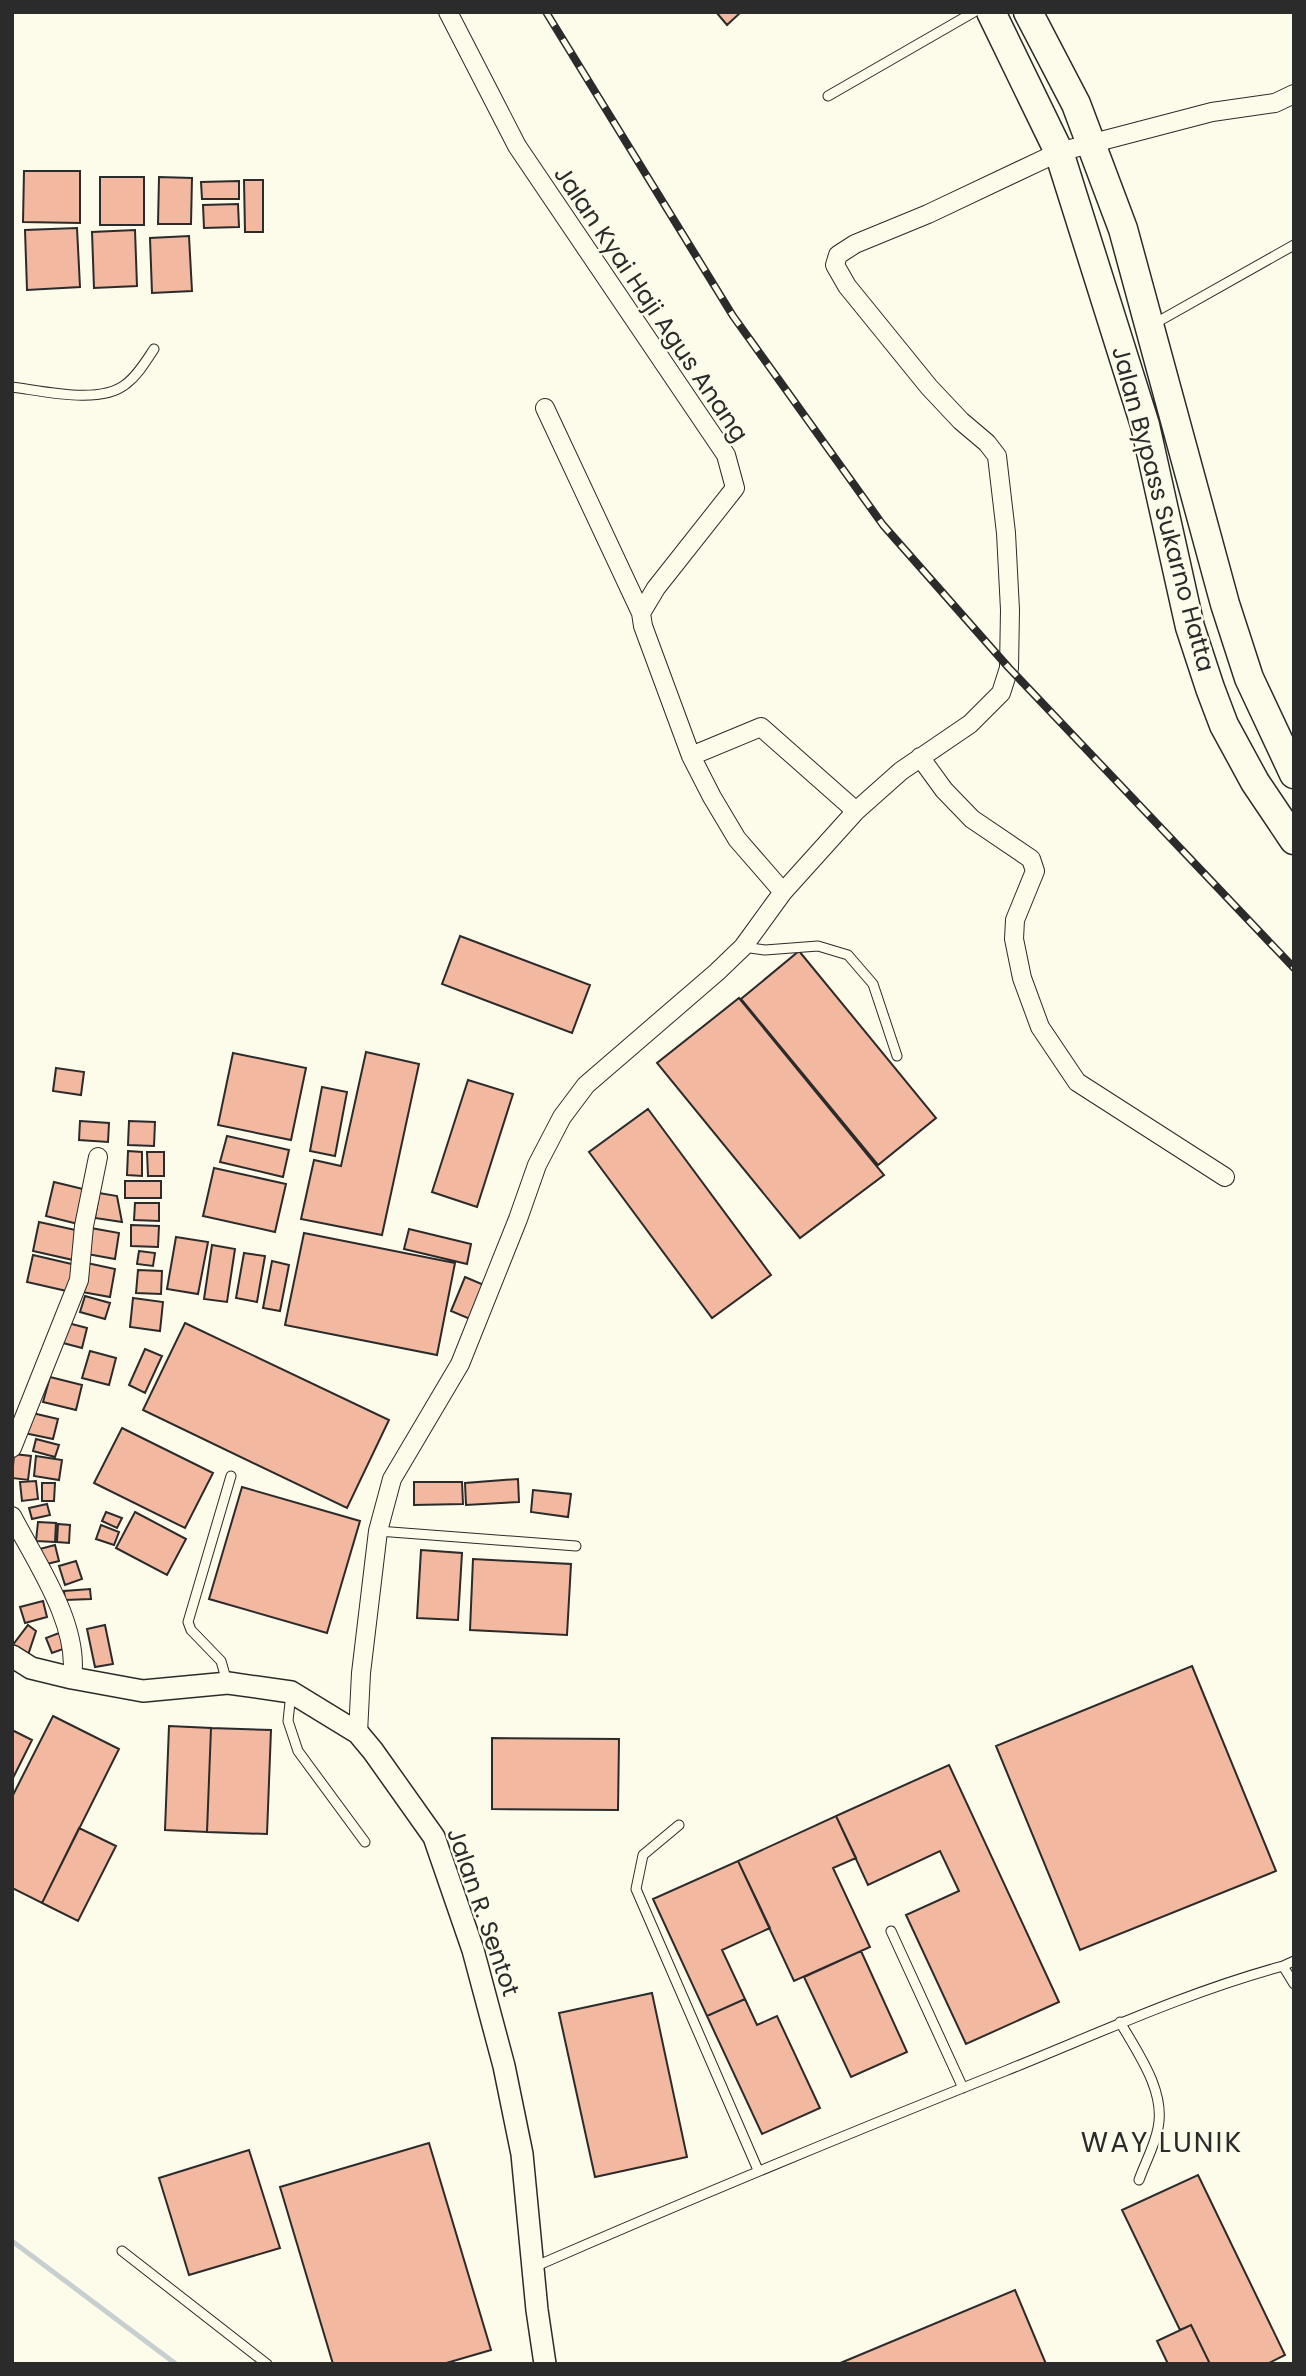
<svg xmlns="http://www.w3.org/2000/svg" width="1306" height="2376" viewBox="0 0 1306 2376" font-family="Poppins,sans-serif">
<rect width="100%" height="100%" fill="#fdfbea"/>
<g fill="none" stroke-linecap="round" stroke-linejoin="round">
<!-- stream -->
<path stroke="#c7d0d0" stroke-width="5" d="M12,2241L176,2364"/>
</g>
<!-- building -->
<path fill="#f2b8a0" stroke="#2b2b2b" stroke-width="2" d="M716,12H741L727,25Z
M24,171H80V223L23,222Z
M100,177H144V225H100Z
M159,177L192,178L191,224H158Z
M244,180H263V232H245Z
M239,181V199H202L201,182Z
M238,204L239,227L204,228L203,205Z
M77,228L80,287L27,290L25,230Z
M135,230L137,286L94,288L92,232Z
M189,236L192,291L152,293L150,238Z
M460,936L590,985L572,1033L442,984Z
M799,951L936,1118L878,1165L741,999Z
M739,998L884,1175L800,1238L657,1063Z
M366,1052L419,1064L382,1235L301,1219L314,1160L341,1166Z
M233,1053L306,1068L291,1140L218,1125Z
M56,1068L84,1072L81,1095L53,1091Z
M468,1080L513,1094L477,1207L432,1192Z
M322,1087L347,1092L335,1156L310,1151Z
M648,1109L771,1275L712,1318L589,1152Z
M80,1121L109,1123L108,1142L79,1140Z
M129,1121L155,1122L154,1146L128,1145Z
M227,1136L289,1150L283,1177L220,1162Z
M128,1151L142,1152V1176L127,1175Z
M147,1152H164V1176H148Z
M214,1168L286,1184L275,1232L203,1216Z
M125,1181H161V1198H125Z
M54,1182L87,1190L78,1224L46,1216Z
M99,1193L117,1196L122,1222L95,1218Z
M135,1203H159V1221L134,1220Z
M39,1222L80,1231L73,1260L33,1251Z
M131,1225L159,1226L158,1247L131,1246Z
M91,1228L119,1233L115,1259L87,1254Z
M409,1229L471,1244L467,1264L404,1249Z
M304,1233L455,1263L437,1355L285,1325Z
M176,1237L208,1242L198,1294L167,1289Z
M212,1245L235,1249L227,1302L204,1299Z
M139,1251L155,1253L153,1266L137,1264Z
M244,1253L265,1256L257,1302L236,1298Z
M33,1255L76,1265L71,1292L27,1282Z
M272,1261L289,1265L280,1311L263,1308Z
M87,1263L115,1269L110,1297L82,1292Z
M138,1270L162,1271L161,1294L136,1293Z
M465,1277L484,1285L470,1319L451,1311Z
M85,1296L110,1303L105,1319L80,1312Z
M133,1298L163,1302L160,1331L130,1327Z
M68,1323L87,1328L82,1348L63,1343Z
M185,1323L389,1420L347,1508L143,1410Z
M145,1349L162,1356L145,1393L129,1385Z
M90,1351L116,1358L109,1385L82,1378Z
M50,1377L82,1385L76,1410L43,1402Z
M28,1412L58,1419L53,1439L24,1433Z
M122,1428L213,1473L185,1528L94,1483Z
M36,1439L59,1445L55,1457L33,1451Z
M14,1454L31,1456L28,1480L12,1478Z
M36,1456L62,1460L59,1480L34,1476Z
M518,1479L519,1502L466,1505L465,1483Z
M36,1481L38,1499L22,1501L20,1482Z
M414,1482H462L463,1504L414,1505Z
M42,1483H55L54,1501H42Z
M242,1487L360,1521L327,1633L209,1599Z
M533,1490L571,1494L568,1517L531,1512Z
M47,1504L50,1515L32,1519L29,1508Z
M106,1512L122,1518L117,1528L102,1521Z
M135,1512L186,1539L167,1575L116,1548Z
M38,1522L56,1523L55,1542L36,1541Z
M58,1524L70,1525L69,1543L57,1542Z
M101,1525L119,1532L114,1545L96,1539Z
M55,1545L59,1561L39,1566L36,1550Z
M421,1550L462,1553L458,1620L417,1618Z
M473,1559L571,1564L567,1635L470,1630Z
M76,1561L82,1579L65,1585L59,1566Z
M90,1589L91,1599L65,1600L64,1591Z
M43,1601L47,1617L25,1623L20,1607Z
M28,1625L36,1631L27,1658L12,1646Z
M105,1625L113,1664L95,1667L87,1629Z
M59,1633L66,1648L52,1653L46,1638Z
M1192,1666L1276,1871L1080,1950L996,1746Z
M53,1716L119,1749L42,1903L12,1888V1797Z
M169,1726L211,1728L207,1832L165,1830Z
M211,1728L271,1730L267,1834L207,1832Z
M12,1730L32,1740L12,1780Z
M492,1738L619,1739L618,1810L492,1809Z
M949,1765L1059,2002L966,2044L906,1915L959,1891L940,1851L868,1885L836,1816Z
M836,1816L856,1858L833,1868L870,1947L794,1981L738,1861Z
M79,1828L116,1846L78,1921L42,1903Z
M738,1861L770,1928L722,1950L745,1999L707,2016L653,1899Z
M861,1951L907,2052L851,2077L804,1977Z
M652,1993L687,2157L595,2177L559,2013Z
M745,1999L757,2025L777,2016L820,2108L762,2134L707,2016Z
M429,2143L491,2350L443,2364H333L280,2187Z
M249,2150L280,2248L189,2275L159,2178Z
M1198,2175L1285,2355L1267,2364H1210L1191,2325L1180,2330L1122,2210Z
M1015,2290L1046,2364H838Z
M1191,2325L1210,2364H1168L1157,2341Z"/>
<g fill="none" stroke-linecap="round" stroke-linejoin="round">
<defs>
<path id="service" d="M828,96L974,12
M1152,325L1294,245
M12,387C44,391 100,405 126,384C138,375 146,361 154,349
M743,947L765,950L818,946L848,955L873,984L897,1056
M378,1531L576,1546
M227,1682L221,1661L191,1630L188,1622L231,1476
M291,1693L288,1721L298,1751L365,1842
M679,1825L643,1855L636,1889L758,2170
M891,1931L963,2088
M1283,1966L1294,1961
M1120,2022C1137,2052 1166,2091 1158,2128C1155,2145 1145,2163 1139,2180
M122,2251L267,2364
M534,2267C690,2199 847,2134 1005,2071C1097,2034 1187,1992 1283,1966L1294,1984"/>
<path id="minor" d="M448,12L517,146L726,455L735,488L656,588L641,613L643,626L691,756L712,797L737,839L783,892
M545,408L641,613
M691,756L761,727L856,811
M920,757L944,790L972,819L1031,859L1035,871L1015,920L1014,939L1022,978L1040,1027L1077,1082L1225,1177
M12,1448L79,1280L84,1226L98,1157
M12,1516C36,1562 80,1625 72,1678
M358,1733L361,1673L378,1531L392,1479L460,1364L518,1219L537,1165L562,1117L586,1085L717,972L743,947L783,892L856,811L901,771L970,724L1001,693L1009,668L1010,610L1006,533L997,456L987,443L961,421L929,387L847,286L835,265L838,255L855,244L928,214L1059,152L1212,112L1275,103L1294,94"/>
<path id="tertiary" d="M12,1656L31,1668L72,1678L143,1691L228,1683L291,1692L358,1733L373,1751L434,1837L473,1950L504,2066L522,2154L537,2310L545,2364"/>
<path id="trunk" d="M991,12L1059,152L1145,425L1190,627L1210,688L1224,725L1255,782L1294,840
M1028,12L1076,104L1123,229L1225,604L1249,678L1294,774"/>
</defs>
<!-- service casing -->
<use href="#service" stroke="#2b2b2b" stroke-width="11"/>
<!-- minor casing -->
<use href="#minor" stroke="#2b2b2b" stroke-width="20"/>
<!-- tertiary casing -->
<use href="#tertiary" stroke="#2b2b2b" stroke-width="24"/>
<!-- trunk casing -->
<use href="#trunk" stroke="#2b2b2b" stroke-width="31"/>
<!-- service -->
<use href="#service" stroke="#fdfbea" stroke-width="9"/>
<!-- minor -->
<use href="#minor" stroke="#fdfbea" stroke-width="18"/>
<!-- tertiary -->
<use href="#tertiary" stroke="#fdfbea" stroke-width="21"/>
<!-- trunk -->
<use href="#trunk" stroke="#fdfbea" stroke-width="28"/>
<defs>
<path id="rail" d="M546,12L733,316L883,525L1009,668L1294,968"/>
</defs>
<!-- rail casing -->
<use href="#rail" stroke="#2b2b2b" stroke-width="8"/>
<!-- rail -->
<use href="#rail" stroke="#fdfbea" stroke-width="5" stroke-dasharray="16" stroke-linecap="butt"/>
</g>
<g text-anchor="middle" stroke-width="5" stroke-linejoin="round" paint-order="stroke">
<!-- street labels -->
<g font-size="24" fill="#2b2b2b" stroke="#fdfbea">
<text transform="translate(651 304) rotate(56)" y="8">Jalan Kyai Haji Agus Anang</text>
<text transform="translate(1163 509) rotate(75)" y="8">Jalan Bypass Sukarno Hatta</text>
<text transform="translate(483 1912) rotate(71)" y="8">Jalan R. Sentot</text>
</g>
<!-- quarter labels -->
<g font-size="28" letter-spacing="2" fill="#2b2b2b" stroke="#fdfbea">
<text x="1162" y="2152">WAY LUNIK</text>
</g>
</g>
<!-- border -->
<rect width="1306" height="2376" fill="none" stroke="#2b2b2b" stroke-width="28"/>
</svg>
